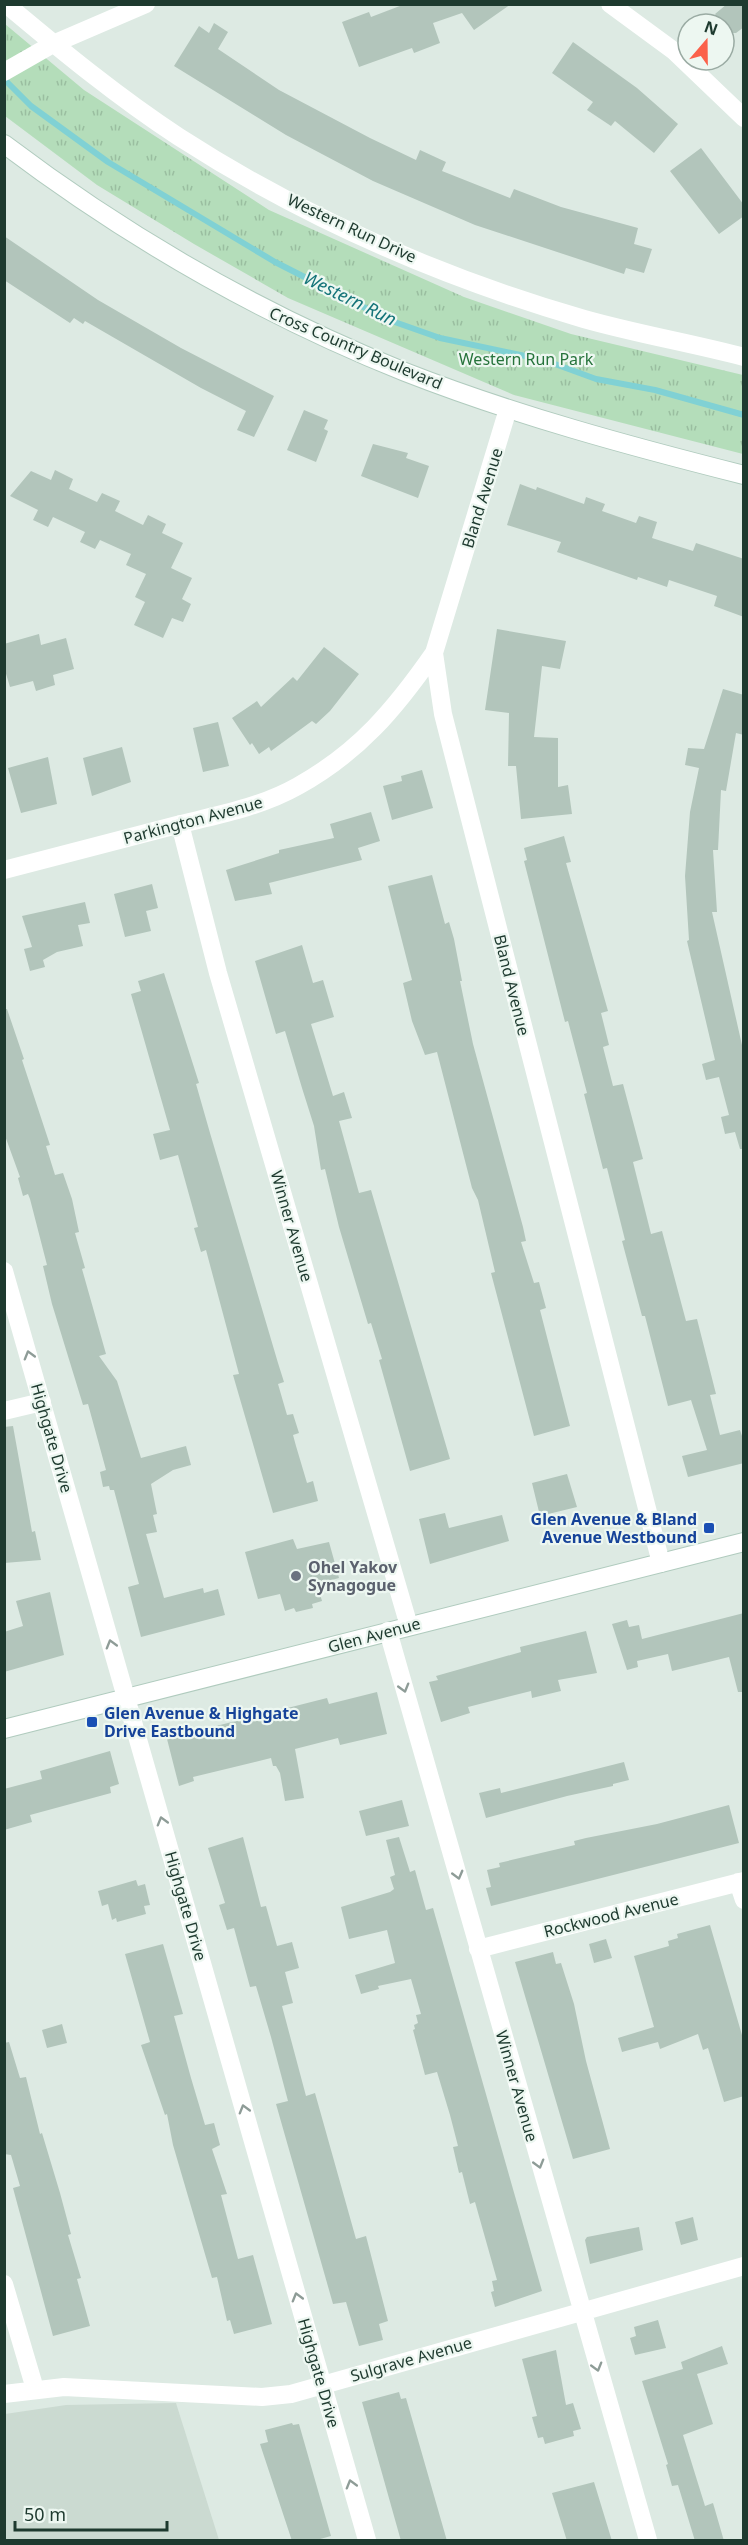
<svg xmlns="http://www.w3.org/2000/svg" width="748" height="2545" viewBox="0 0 748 2545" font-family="'Noto Sans',sans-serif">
<defs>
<pattern id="grass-tufts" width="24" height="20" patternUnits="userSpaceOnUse" patternTransform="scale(1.5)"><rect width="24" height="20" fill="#b4ddba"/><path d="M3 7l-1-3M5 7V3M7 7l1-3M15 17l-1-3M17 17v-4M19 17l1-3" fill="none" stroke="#9abea0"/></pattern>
</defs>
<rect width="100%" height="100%" fill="#ddeae3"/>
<!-- built -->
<path fill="#cbdad1" d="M176,2403L219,2540H5V2414L66,2405Z"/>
<!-- grass -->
<path fill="url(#grass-tufts)" d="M5,24L84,90L269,210L464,297L571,334L743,375V454L514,395L288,298L194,244L97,185L5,116Z"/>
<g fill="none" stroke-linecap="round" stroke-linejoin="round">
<!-- stream -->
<path stroke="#80d1d4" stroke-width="6" d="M4,79L31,106L108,162L275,262L389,320L440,338L544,360L596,379L655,390L744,415"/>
</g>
<!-- building -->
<path fill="#b2c5bb" d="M405,4H511L474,30L462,13L433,23L440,43L414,53L412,48L359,67L342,22L369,12L371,17Z
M727,4H744V27L736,33H730L715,14Z
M214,23L228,32L218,49L279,90L370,138L416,160L420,150L446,162L442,171L510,198L514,189L561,207L638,228L634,244L652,249L644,273L626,268L624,274L475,225L373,181L286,135L174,66L199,26L209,33Z
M573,42L637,88L678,124L654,153L615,121L611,126L587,110L593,102L552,73Z
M701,148L744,205V216L719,234L670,171Z
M4,236L98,300L181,348L274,396L254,437L237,430L246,411L201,388L85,321L83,324L74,318L70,323L4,280Z
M304,410L328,420L324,429L328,431L327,434L316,462L287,450Z
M373,444L408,453L406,458L429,466L418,498L361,476Z
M55,470L73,479L69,489L97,502L102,493L120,501L115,511L143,525L148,515L166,524L162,533L183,543L171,568L192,578L182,599L191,604L183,622L172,618L163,638L134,625L145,602L135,597L146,574L126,565L131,554L100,540L95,549L80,542L85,532L53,517L48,527L33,520L38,510L10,496L31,471L51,480Z
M520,484L536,490L537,487L584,504L586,497L605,504L602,511L636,523L639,516L657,522L652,538L693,551L696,543L744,559V617L714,606L717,596L669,580L667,587L638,577L637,580L557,552L561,542L507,525Z
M497,629L566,641L560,669L542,666L534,737L558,738V787L568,785L572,814L521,819L516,766H508L509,713L485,710Z
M39,634L41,645L66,638L74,669L53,675L55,685L36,691L33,681L10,687L4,667V644Z
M324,647L359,674L330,711L316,724L312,721L271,751L269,747L259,754L252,743L250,745L232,718L257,701L261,707L293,677L297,681Z
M723,689L744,695V735L736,733L726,791L721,790L718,850H713L717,912H712L744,1054V1149H740L735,1132L725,1134L721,1117L729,1115L719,1077L706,1080L702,1064L715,1060L687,941L689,940L685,876L690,812L699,768L685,765L688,748L704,749Z
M218,722L229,766L203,772L193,728Z
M122,747L131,782L92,796L83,758Z
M48,757L57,804L21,813L8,768Z
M422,770L433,808L392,820L383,786L402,781L401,776Z
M371,812L380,841L358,848L362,860L269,883L272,894L235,901L226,870L279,853V850L334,838L330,824Z
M564,836L571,862L566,863L608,1011L601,1013L609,1045L603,1047L613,1086L623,1084L643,1159L633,1162L651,1234L662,1231L686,1321L697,1319L716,1394L710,1395L720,1435L740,1430L744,1442V1463L688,1477L682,1456L707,1450L691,1400L668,1406L645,1316H642L622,1241L625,1240L607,1168L603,1169L584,1094L587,1093L568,1021L565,1022L524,861L527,860L524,848Z
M432,875L445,924L449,922L454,939L462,981H460L473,1044L523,1227L526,1241L521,1242L534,1283L539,1282L546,1308L540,1310L570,1426L534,1436L491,1273L495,1272L478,1200L472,1188L437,1052L425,1055L412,1021L403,983L412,980L388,886Z
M152,884L158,908L146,911L151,931L125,937L114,894Z
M85,902L90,923L78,925L83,946L57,952L43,960L45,967L30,971L24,949L32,947L22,916Z
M302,945L313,983L323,980L334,1017L311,1024L333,1096L344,1092L352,1118L339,1121L359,1193L371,1190L450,1459L410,1471L379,1360L382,1359L371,1323L368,1324L339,1227L325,1169L321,1170L314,1126L302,1088L285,1031L276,1034L255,961Z
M164,973L199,1083L196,1084L210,1133L278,1363L284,1382L278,1384L287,1415L293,1414L299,1433L293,1435L296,1446L307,1483L313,1481L318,1501L273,1513L233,1375L239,1374L206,1250L201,1252L194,1228L198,1227L178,1155L160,1160L153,1134L170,1130L131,994L141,991L138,981Z
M4,1009H7L24,1059L22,1060L50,1145L46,1146L55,1175L63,1173L72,1199L79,1232L75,1233L85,1268L82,1269L106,1354L99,1356L117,1381L141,1458L186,1446L191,1465L173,1470L151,1484L157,1514L153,1515L157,1532L146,1534L164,1598L203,1588L204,1593L218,1589L225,1615L141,1637L128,1587L139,1584L114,1490H110L109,1486L103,1487L100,1472L106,1470L88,1404L83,1405L52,1304L43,1266L47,1265L30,1199L28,1194L23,1196L18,1178L20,1177L4,1133Z
M13,1426L32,1532L35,1531L41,1560L4,1563V1427Z
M567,1474L577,1507L540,1516L532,1483Z
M445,1513L449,1528L502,1515L509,1541L430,1564L419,1519Z
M293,1539L297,1549L329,1542L339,1578L317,1584L322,1601L312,1604L313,1608L296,1612L294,1608L285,1611L280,1594L258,1599L245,1552Z
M50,1592L64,1655L4,1672V1632L23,1626L16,1601Z
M744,1613V1692H738L729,1657L672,1671L668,1654L637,1661L638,1667L627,1670L612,1624L627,1620L629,1627L639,1625L642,1639Z
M586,1631L597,1673L558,1680L561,1691L532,1698L531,1691L468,1707L470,1713L441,1722L429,1682L438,1680L436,1676L521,1652L520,1647Z
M377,1692L387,1734L340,1745L338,1738L295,1749L304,1798L285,1801L280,1773L276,1766H273L271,1758L193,1777L194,1781L179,1786L167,1739L213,1731L212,1727L327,1698L329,1704Z
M110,1751L119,1784L110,1787L111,1793L30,1815L32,1822L4,1830V1789L42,1779L40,1771Z
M624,1762L629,1780L613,1784V1786L567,1796L486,1818L479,1793L500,1788L501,1793Z
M402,1800L409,1826L366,1836L359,1811Z
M729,1805L739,1843L491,1906L486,1888L491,1887L487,1870L500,1867L499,1863L575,1845L574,1841L586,1838L657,1824Z
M243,1837L261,1907L266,1906L277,1946L292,1942L299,1968L285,1972L293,2003L282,2006L306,2096L315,2093L356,2239L366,2236L388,2321L379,2324L383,2340L359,2346L346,2302L333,2304L276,2104L288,2101L271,2037L256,1986L250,1987L234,1928L227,1930L219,1905L225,1903L208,1848Z
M399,1837L410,1872L415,1870L426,1910L433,1908L542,2291L495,2307L491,2292L494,2291L492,2281L497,2280L475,2202L470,2204L462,2172L459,2173L453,2147L458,2146L450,2115L437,2072L425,2075L413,2030L415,2029L414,2025L418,2023L416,2015L421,2014L411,1979L378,1986L379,1989L361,1994L355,1975L395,1963L387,1930L349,1939L341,1907L390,1892L394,1889L390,1877L395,1875L386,1840Z
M136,1880L138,1886L145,1884L150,1905L144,1906L146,1914L117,1922L116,1918L112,1920L108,1904L102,1906L98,1891Z
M710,1925L744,2042V2096L724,2102L708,2048L703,2050L698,2034L660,2049L658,2042L622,2052L618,2038L654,2027L634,1956L669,1946L668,1941L678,1938L677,1934Z
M606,1939L612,1958L594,1963L589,1944Z
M163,1944L183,2014L174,2016L191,2078L205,2125L214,2123L220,2145L212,2149L227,2194L221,2195L238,2259L253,2255L272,2324L234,2334L230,2320L227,2321L217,2277L212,2278L173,2145L167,2114L165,2115L141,2045L150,2042L125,1954Z
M553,1952L556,1964L561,1963L574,2004L586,2061L610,2149L573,2159L515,1962Z
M62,2024L67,2043L47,2048L42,2030Z
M9,2042L20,2078L26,2077L40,2134L42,2133L60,2193L71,2234L68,2235L81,2278L77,2279L90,2326L53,2336L13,2188L20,2186L11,2155L4,2154V2043Z
M693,2217L698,2240L681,2245L675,2222Z
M639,2227L643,2250L590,2264L585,2240L587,2237Z
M658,2320L666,2348L635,2355L630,2338L636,2336L634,2327Z
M722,2346L728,2364L697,2374L713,2424L683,2435L705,2506L713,2503L724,2541H695L678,2485L672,2486L666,2465L668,2464L642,2381L683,2369L681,2362Z
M556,2350L566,2405L573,2403L581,2429L573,2431L574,2436L545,2444L543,2437L538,2438L532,2417L537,2416L522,2359Z
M399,2392L401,2399L406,2398L447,2541H401L362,2402Z
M292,2423L293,2425L299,2424L331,2536L313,2541H292L260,2444L268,2442L265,2430Z
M594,2482L612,2541H567L552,2493Z"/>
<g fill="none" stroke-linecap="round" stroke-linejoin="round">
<defs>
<path id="secondary" d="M4,144C127,237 263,315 405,372C515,415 629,446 744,475
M4,1729L744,1542"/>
</defs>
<!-- secondary casing -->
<use href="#secondary" stroke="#b0cbbe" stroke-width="20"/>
<!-- street -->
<path stroke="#fff" stroke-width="18" d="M6,4C62,51 118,97 179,137C303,217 443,278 584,319C637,334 691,343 744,357
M610,4L674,51L744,118
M4,72L53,44L146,4
M508,409L434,653L443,714L661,1563
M180,824L218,973L409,1626
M4,870C62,855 120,840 177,825C218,815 261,807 298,786C359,752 395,709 434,653
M4,1271L367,2540
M4,1411L42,1402
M388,1631L648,2540
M738,1882L744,1900
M478,1949L744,1881
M4,2284L35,2389
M4,2394L64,2387L262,2397L291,2394L744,2266"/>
<!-- secondary -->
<use href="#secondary" stroke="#fff" stroke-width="18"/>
</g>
<!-- one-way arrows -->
<defs><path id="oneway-chevron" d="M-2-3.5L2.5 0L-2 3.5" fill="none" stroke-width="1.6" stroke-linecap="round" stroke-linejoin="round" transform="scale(1.5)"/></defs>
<g stroke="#8e9c97">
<use href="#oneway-chevron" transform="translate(29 1355) rotate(-106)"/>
<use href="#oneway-chevron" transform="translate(111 1644) rotate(-106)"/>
<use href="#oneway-chevron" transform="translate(404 1688) rotate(74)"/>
<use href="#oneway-chevron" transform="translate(162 1821) rotate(-106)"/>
<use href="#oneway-chevron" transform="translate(458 1875) rotate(75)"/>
<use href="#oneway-chevron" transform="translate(244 2109) rotate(-106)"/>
<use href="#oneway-chevron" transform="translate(539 2164) rotate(74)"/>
<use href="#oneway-chevron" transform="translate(297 2297) rotate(-106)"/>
<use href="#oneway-chevron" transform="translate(597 2367) rotate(74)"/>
<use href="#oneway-chevron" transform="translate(351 2484) rotate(-106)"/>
</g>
<!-- markers -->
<g fill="#1a4fb4" stroke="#edf7f1" stroke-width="2">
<rect x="703" y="1522" width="12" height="12" rx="3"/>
<rect x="86" y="1716" width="12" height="12" rx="3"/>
</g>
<circle fill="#6b7280" stroke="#edf7f1" stroke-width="2" cx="296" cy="1576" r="6"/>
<g text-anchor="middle" stroke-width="4.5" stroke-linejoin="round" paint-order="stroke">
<!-- street labels -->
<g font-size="16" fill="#1e3a2f" stroke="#edf7f1">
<text transform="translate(352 228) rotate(25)" y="6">Western Run Drive</text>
<text transform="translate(356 348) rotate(23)" y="6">Cross Country Boulevard</text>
<text transform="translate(482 498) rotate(-73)" y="6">Bland Avenue</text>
<text transform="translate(193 820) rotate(-15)" y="6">Parkington Avenue</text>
<text transform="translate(512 985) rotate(76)" y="6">Bland Avenue</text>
<text transform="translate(292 1226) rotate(74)" y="6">Winner Avenue</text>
<text transform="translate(52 1438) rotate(74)" y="6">Highgate Drive</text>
<text transform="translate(374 1635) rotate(-15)" y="6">Glen Avenue</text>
<text transform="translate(186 1906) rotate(74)" y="6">Highgate Drive</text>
<text transform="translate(611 1915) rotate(-14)" y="6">Rockwood Avenue</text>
<text transform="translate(517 2086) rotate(74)" y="6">Winner Avenue</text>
<text transform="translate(411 2359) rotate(-16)" y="6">Sulgrave Avenue</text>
<text transform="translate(319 2373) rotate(74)" y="6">Highgate Drive</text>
</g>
<!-- park labels -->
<g font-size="16" fill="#26733b" stroke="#edf7f1">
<text x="526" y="365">Western Run Park</text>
</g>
<!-- transit labels -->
<g font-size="16" font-weight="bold" fill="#164399" stroke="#edf7f1" text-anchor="end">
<text x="697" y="1525">Glen Avenue &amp; Bland<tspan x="697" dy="18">Avenue Westbound</tspan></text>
<text x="104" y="1719" text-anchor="start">Glen Avenue &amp; Highgate<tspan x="104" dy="18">Drive Eastbound</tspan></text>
</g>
<!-- worship labels -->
<g font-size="16" font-weight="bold" fill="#5b616d" stroke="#edf7f1" text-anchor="start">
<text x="308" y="1573">Ohel Yakov<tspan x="308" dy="18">Synagogue</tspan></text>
</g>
<!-- water labels -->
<g font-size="18" font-style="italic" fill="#157479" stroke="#edf7f1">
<text transform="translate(350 299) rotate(26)" y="6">Western Run</text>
</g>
</g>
<!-- border -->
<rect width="748" height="2545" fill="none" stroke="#1e3a2f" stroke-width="12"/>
<!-- north arrow -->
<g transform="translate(706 42) rotate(20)"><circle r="28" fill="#edf7f1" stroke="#9aaba3" stroke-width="1.5"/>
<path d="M0-4.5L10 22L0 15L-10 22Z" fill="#fb614a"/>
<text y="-9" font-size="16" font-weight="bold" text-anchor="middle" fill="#1e3a2f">N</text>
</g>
<!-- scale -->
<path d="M15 2521v9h152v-9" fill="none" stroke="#1e3a2f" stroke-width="3"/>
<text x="24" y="2521" font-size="18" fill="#1e3a2f" stroke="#edf7f1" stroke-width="4.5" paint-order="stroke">50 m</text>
</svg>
